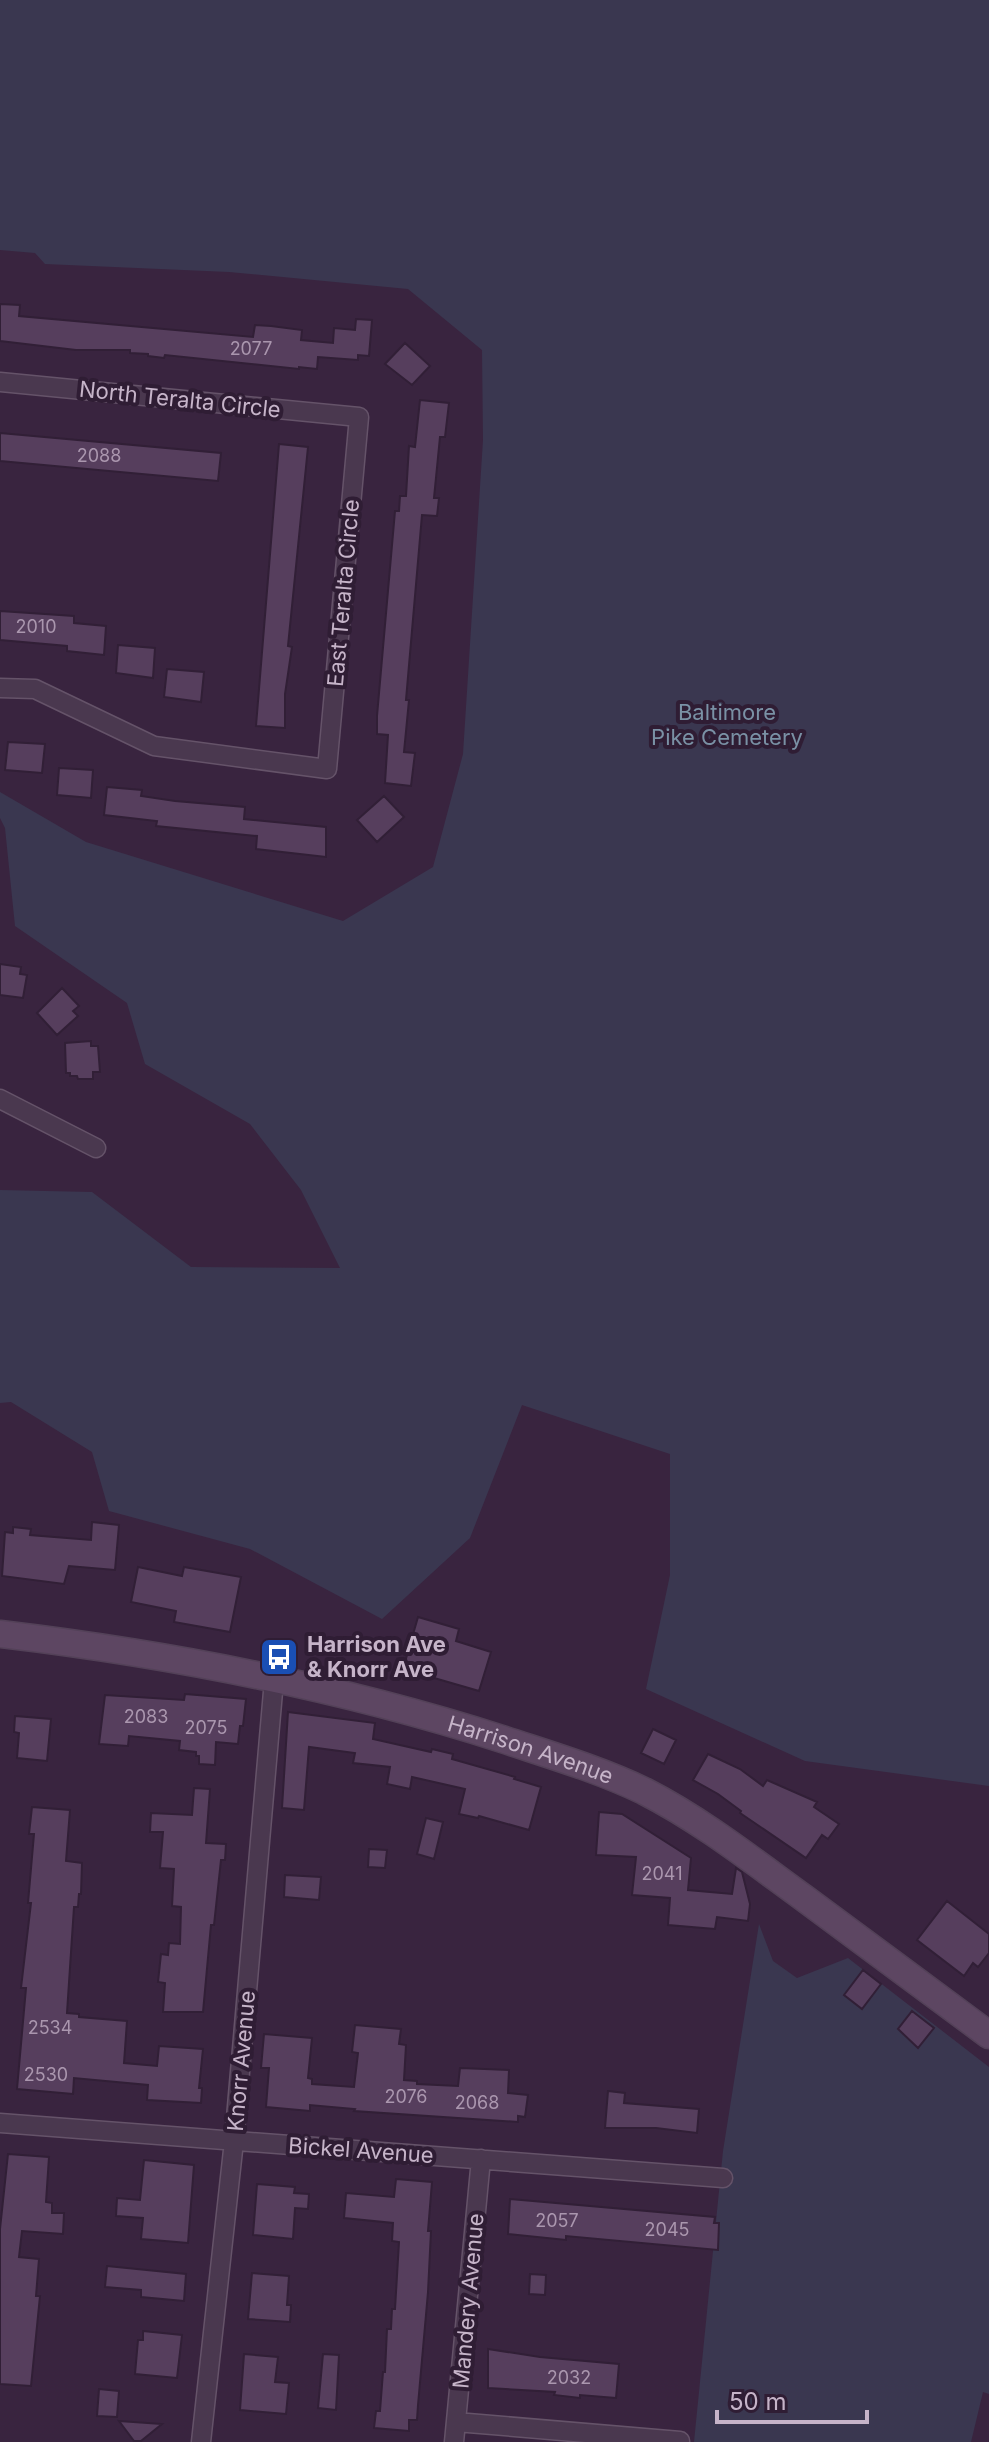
<svg xmlns="http://www.w3.org/2000/svg" width="989" height="2442" viewBox="0 0 989 2442" font-family="Inter,sans-serif">
<rect width="100%" height="100%" fill="#39243f"/>
<!-- green -->
<path fill="#3a3750" d="M0,0H989V1786L805,1761L646,1689L670,1575V1454L522,1405L470,1538L382,1619L250,1549L109,1511L92,1452L11,1402L0,1403V1190L92,1192L191,1267L340,1268L301,1190L250,1124L145,1064L127,1003L15,926L5,828L0,818V792L86,842L343,921L433,867L463,754L483,440L482,350L408,289L229,272L45,264L35,253L0,250Z
M759,1924L773,1961L797,1978L848,1958L989,2067V2394L983,2392L971,2442H694L723,2151Z"/>
<!-- building -->
<path fill="#563e5d" stroke="#311f36" stroke-width="2" d="M0,304L20,305L19,316L253,337L255,325L271,326L302,330L301,340L333,343L334,328L355,330L356,319L372,320L369,356L358,355V360L318,357L317,369L299,367V369L165,355L164,358L148,356V354L130,353V350H76L0,341Z
M405,343L430,366L412,385L385,364Z
M420,400L449,403L445,437H440L434,498H439L437,516L422,515L406,700H409L404,752L415,753L411,786L385,783L388,735L377,734V716L395,511H399L400,496H406L409,446L415,447Z
M0,433L221,453L218,481L0,461Z
M279,444L308,447L288,646L292,647L285,694V728L256,726Z
M0,611L74,616V623L106,626L104,655L67,651V646L0,640Z
M118,645L155,648L153,678L116,673Z
M167,669L204,672L201,702L164,697Z
M8,742L45,744L42,773L5,770Z
M59,768L93,770L91,798L57,795Z
M107,787L142,790L141,796L175,801L245,807L244,819L326,827V857L256,849L257,836L156,826L157,821L104,815Z
M384,796L404,817L377,842L357,820Z
M0,964L21,967L20,974L27,975L23,998L0,995Z
M62,988L79,1006L73,1011L78,1016L57,1035L37,1013Z
M91,1041V1046H98L100,1072H93V1079H78L77,1076H70V1073H66L65,1043Z
M92,1522L119,1525L115,1570L69,1566L64,1584L2,1576L5,1532L13,1533V1527L31,1529L30,1535L91,1540Z
M138,1567L182,1576L184,1567L241,1577L230,1632L174,1622L176,1611L131,1602Z
M418,1617L459,1629L456,1641L491,1652L479,1691L403,1669Z
M185,1694L246,1699L243,1726H240L238,1744L216,1742L215,1765L199,1764V1756H196V1752L179,1750L180,1741L129,1736L128,1746L99,1744L105,1695L184,1700Z
M288,1712L375,1723L373,1739L431,1752L432,1749L453,1754L452,1759L515,1777L514,1779L541,1787L529,1830L479,1816L478,1818L459,1814L465,1789L412,1777L410,1789L387,1784L390,1767L353,1763L355,1753L309,1747L304,1810L282,1808Z
M15,1716L51,1719L47,1761L17,1758L19,1733L14,1732Z
M653,1729L676,1740L664,1764L641,1753Z
M708,1754L740,1769L763,1786L767,1780L817,1802L814,1807L839,1824L828,1839L822,1835L806,1858L740,1813L741,1811L718,1794L693,1780Z
M194,1788L210,1789L206,1843L226,1844L225,1860H221L214,1925H211L203,2012H163L165,1983L158,1982L161,1954L168,1955L169,1943L180,1944L181,1907L172,1906L174,1869L160,1868L163,1832H150L151,1813L192,1815Z
M32,1807L70,1810L66,1861L82,1863L81,1894H79L78,1907H74L67,2013L79,2014V2017L127,2021L124,2063L157,2066L159,2046L203,2049L199,2088H202L201,2103L147,2100L148,2085L74,2078L73,2094L17,2089L26,1988H21L31,1903H28L34,1834H29Z
M599,1812L622,1814L691,1858L688,1890L732,1894L736,1868L742,1872L750,1904L748,1921L717,1917L715,1929L668,1925L670,1898L632,1895L636,1857L596,1855Z
M426,1818L443,1822L434,1859L417,1854Z
M369,1849L387,1850L385,1868L368,1867Z
M285,1875L321,1877L319,1900L284,1897Z
M947,1901L989,1934V1953L978,1967L973,1963L964,1976L917,1940Z
M863,1970L881,1984L862,2009L844,1995Z
M912,2011L934,2028L918,2048L898,2029Z
M355,2025L401,2029L399,2044L406,2045L404,2080L417,2081V2084L458,2086L460,2068L509,2070L508,2093L528,2095L525,2117L518,2116V2122L354,2111L355,2109L310,2105V2111L266,2107L269,2068H261L264,2034L312,2038L308,2078L312,2079V2084L354,2087L358,2053L352,2052Z
M608,2091L625,2093L624,2103L699,2109L697,2133L656,2128H605Z
M8,2154L49,2157L46,2202L52,2203V2213H64L63,2234L22,2231L19,2257L39,2259L36,2296H40L31,2386L0,2384V2229Z
M144,2160L194,2165L188,2243L141,2239L143,2218L116,2216L117,2198L140,2200Z
M396,2179L432,2182L428,2231H431L428,2292L418,2405L417,2420H409V2431L374,2428L376,2411H380L383,2372H385L387,2329H391L392,2309H395L399,2242L392,2241L393,2223L344,2218L346,2193L394,2197Z
M257,2184L295,2187L294,2193L309,2194L308,2209L295,2208L293,2239L253,2235Z
M510,2199L715,2217L714,2223H719L718,2250L566,2236V2240L508,2234Z
M107,2266L186,2274L184,2301L141,2297V2290L105,2287Z
M252,2273L289,2276L287,2305H291L290,2322L248,2319Z
M530,2274L546,2275L545,2295L529,2294Z
M143,2331L182,2335L177,2378L135,2374L138,2340H143Z
M488,2349L540,2357L619,2364L616,2398L580,2395V2398L554,2395L555,2392L488,2388Z
M244,2354L278,2357L275,2382L289,2383L286,2414L240,2410Z
M323,2354L339,2355L336,2410L318,2408Z
M99,2389L119,2391L117,2417L97,2416Z
M119,2421L162,2424L141,2441H134Z"/>
<g fill="none" stroke-linecap="round" stroke-linejoin="round">
<defs>
<path id="street" d="M0,382L359,417L327,769L154,746L35,689L0,688
M0,1099L96,1148
M0,2123L723,2178
M456,2422L680,2441
M201,2442L234,2141L274,1680
M454,2442L481,2159"/>
<g id="secondary">
<path id="s1" d="M0,1634C169,1654 340,1687 502,1739C550,1755 598,1769 644,1791C701,1820 753,1861 804,1898C866,1944 927,1989 989,2035"/>
</g>
</defs>
<!-- street casing -->
<use href="#street" stroke="#655369" stroke-width="21"/>
<!-- secondary casing -->
<use href="#secondary" stroke="#534158" stroke-width="29"/>
<!-- street -->
<use href="#street" stroke="#4a384f" stroke-width="18"/>
<!-- secondary -->
<use href="#secondary" stroke="#5d4662" stroke-width="26"/>
</g>
<!-- icons -->
<defs>
<symbol id="bus-square" viewBox="-11 -11 22 22"><rect x="-9" y="-9" width="18" height="18" rx="4" fill="#1a4fb4" stroke="#2f1d34"/><path d="M-5-6H5V4H4V6H2V4H-2V6H-4V4H-5ZM-3.5-4V0h7V-4ZM-3.5 1.2v1.5H-2V1.2ZM2 1.2v1.5H3.5V1.2Z" fill="#fff"/></symbol>
</defs>
<g fill-rule="evenodd">
<use href="#bus-square" x="257" y="1635" width="44" height="44"/>
</g>
<g text-anchor="middle" stroke-width="8" stroke-linejoin="round" paint-order="stroke">
<!-- number labels -->
<g font-size="18" fill="#aa96ae">
<text x="251" y="355">2077</text>
<text x="99" y="462">2088</text>
<text x="36" y="633">2010</text>
<text x="146" y="1723">2083</text>
<text x="206" y="1734">2075</text>
<text x="662" y="1880">2041</text>
<text x="50" y="2034">2534</text>
<text x="46" y="2081">2530</text>
<text x="406" y="2103">2076</text>
<text x="477" y="2109">2068</text>
<text x="557" y="2227">2057</text>
<text x="667" y="2236">2045</text>
<text x="569" y="2384">2032</text>
</g>
<!-- street labels -->
<g font-size="22" fill="#c6b4c9" stroke="#2f1d34">
<text transform="translate(180 399) rotate(6)" y="8">North Teralta Circle</text>
<text transform="translate(343 593) rotate(-85)" y="8">East Teralta Circle</text>
<text dy="8" stroke="none"><textPath href="#s1" startOffset="544">Harrison Avenue</textPath></text>
<text transform="translate(241 2061) rotate(-85)" y="8">Knorr Avenue</text>
<text transform="translate(361 2150) rotate(4)" y="8">Bickel Avenue</text>
<text transform="translate(468 2301) rotate(-85)" y="8">Mandery Avenue</text>
</g>
<!-- park labels -->
<g font-size="22" fill="#7a91a5" stroke="#2f1d34">
<text x="727" y="720">Baltimore<tspan x="727" dy="25">Pike Cemetery</tspan></text>
</g>
<!-- poi labels -->
<g font-size="22" font-weight="bold" fill="#c6b4c9" stroke="#2f1d34" text-anchor="start">
<text x="307" y="1652">Harrison Ave<tspan x="307" dy="25">&amp; Knorr Ave</tspan></text>
</g>
</g>
<!-- scale -->
<path d="M717 2410v12h150v-12" fill="none" stroke="#c6b4c9" stroke-width="4"/>
<text x="729" y="2410" font-size="24" fill="#c6b4c9" stroke="#2f1d34" stroke-width="6" paint-order="stroke">50 m</text>
</svg>
